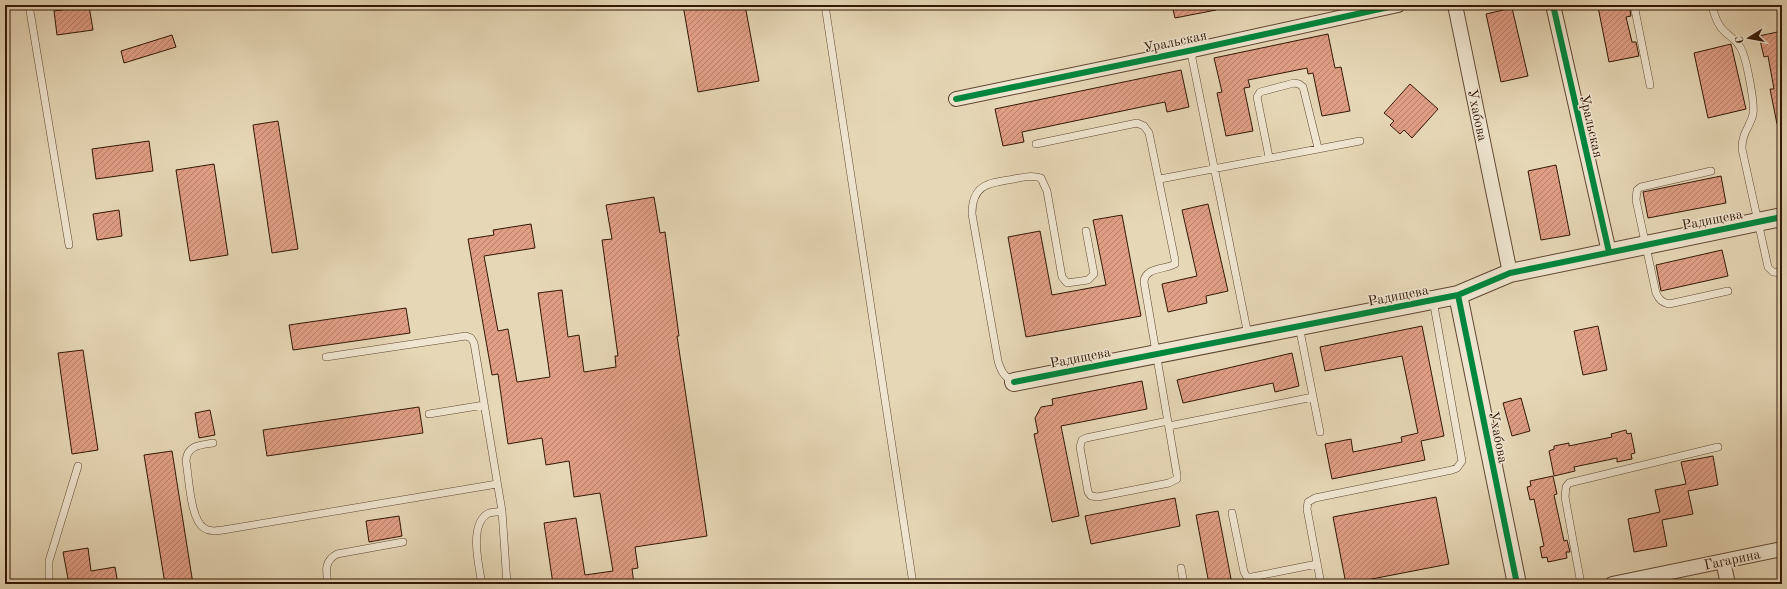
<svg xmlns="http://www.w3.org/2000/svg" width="1787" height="589" viewBox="0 0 1787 589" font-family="'Old Standard TT',serif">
<defs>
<pattern id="building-hatch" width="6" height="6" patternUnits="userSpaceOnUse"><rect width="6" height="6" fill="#e09e85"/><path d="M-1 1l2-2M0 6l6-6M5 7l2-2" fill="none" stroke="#b6806b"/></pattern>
</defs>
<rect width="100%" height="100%" fill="#e6d7b6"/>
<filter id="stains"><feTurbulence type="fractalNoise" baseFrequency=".005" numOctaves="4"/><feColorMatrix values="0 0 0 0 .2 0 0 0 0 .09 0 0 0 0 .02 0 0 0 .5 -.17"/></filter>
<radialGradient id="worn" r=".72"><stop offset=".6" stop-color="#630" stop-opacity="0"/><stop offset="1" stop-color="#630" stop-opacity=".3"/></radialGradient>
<!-- building -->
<path fill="url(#building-hatch)" stroke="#331706" d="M683,5H745L759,81L698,92Z
M1172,5H1216V10L1175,18Z
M1609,5H1629L1631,16L1626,17L1632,42H1636L1639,56L1609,62L1598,7Z
M89,6L93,30L57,35L54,11Z
M1512,8L1528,76L1501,82L1486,14Z
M1782,31V123L1777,124L1770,89H1774L1768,56L1764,57L1759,36Z
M1328,34L1335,68L1341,67L1350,111L1322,116L1313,73L1308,74L1307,68L1248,80L1250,87L1244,88L1253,131L1226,136L1217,93L1222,92L1214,58Z
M172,35L176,47L124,63L121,51Z
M1731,44L1746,109L1708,118L1694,53Z
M1181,70L1189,107L1167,112L1165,102L1022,132L1024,142L1003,146L995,109Z
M1410,84L1438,109L1412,138L1404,130L1400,134L1390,125L1394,121L1384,113Z
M278,121L298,249L272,253L253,125Z
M149,141L153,171L96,179L92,149Z
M214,164L228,255L190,261L176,170Z
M1556,165L1570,235L1541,240L1528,171Z
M1721,176L1726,203L1648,218L1643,192Z
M654,197L660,233L665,232L679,336H677L707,536L635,547L638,568L632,569L634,584H553L544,523L576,518L585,575L613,571L600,493L574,497L569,461L546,465L542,438L508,444L498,374L492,375L468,239L494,235L493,230L531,224L535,248L484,256L498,331L508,329L517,382L550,377L538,293L562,290L568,337L579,335L584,372L616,367L615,356H618L602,240L612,239L606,205Z
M1208,204L1228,291L1206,296L1207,303L1168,312L1162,284L1197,276L1182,210Z
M119,210L122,236L97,240L93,214Z
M1122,215L1141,316L1026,337L1008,237L1040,231L1052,295L1106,285L1093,220Z
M1722,250L1728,276L1661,291L1656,265Z
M406,308L410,333L293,350L289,325Z
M1422,326L1444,436L1421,441L1425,460L1332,479L1325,444L1351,439L1353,452L1402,442L1401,437L1418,433L1402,356L1325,371L1320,347Z
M1598,326L1607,370L1583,375L1574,331Z
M83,350L98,450L72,454L58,353Z
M1292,353L1299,386L1275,392L1273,383L1183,403L1177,380Z
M1142,381L1147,409L1061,426L1079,516L1052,522L1034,434L1038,433L1035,418L1041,407L1053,405L1052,399Z
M1521,398L1530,431L1512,436L1503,403Z
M419,407L423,433L267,456L263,430Z
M210,410L215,435L199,438L195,413Z
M1626,430L1627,434L1631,433L1635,453L1631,454L1632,459L1617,462V458L1574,467L1575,471L1554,476L1549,451L1554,449V446L1569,443V446L1612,437L1611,434Z
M172,451L193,584H165L144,455Z
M1713,456L1718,485L1688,491L1693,514L1662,520L1667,546L1634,552L1628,519L1660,512L1655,490L1686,484L1681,462Z
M1553,476L1557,494L1554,495L1564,541L1567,540L1570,552H1566L1567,558L1548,562L1547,557L1542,558L1540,547L1544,546L1534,499L1530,500L1527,487L1531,486L1530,481Z
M1436,497L1449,564L1346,584L1333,517Z
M1175,498L1180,526L1091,544L1085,516Z
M1218,511L1232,584H1209L1196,515Z
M399,516L402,536L369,542L366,521Z
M88,548L91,571L115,567L118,584H69L63,552Z"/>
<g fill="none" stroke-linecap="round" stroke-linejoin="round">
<defs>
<path id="service" d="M29,5L69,245
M825,5L913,584
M1634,5L1650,85
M1712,5C1714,15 1717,25 1725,32C1733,39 1739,42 1743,53C1747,64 1755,103 1753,114C1750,128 1742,131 1742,149L1768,267L1773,272L1782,273
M1193,50L1192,58L1248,335
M1036,144L1137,123L1144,126L1149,133L1175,260V264C1164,270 1145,267 1144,282L1177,475V479L1169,483L1098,497L1091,496L1088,492L1080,447L1082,440L1086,438L1168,421
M1269,157L1257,97L1260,92L1294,83L1299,84L1303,87L1318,148
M1711,171L1641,187L1637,190L1636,200L1656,293C1659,299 1661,302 1669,304L1728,291
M1160,179L1360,141
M1299,326L1320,432
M326,357L466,336L471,338L474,343L502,511L507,584
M1014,382C1004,377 1001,371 998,361L972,214C972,184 989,183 1014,179C1023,177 1032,175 1041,178L1047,191L1062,277L1067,283L1088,280L1094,274L1086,231
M429,414L484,405
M1169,426L1313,397
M213,443C201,445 187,445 186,461C189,477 190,519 204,528C210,532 216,531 223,530L497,484
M1232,513L1244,572L1247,577H1252L1317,564
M1181,568L1184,584
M49,584V561L78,466
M328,584C326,571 324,561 337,554L403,542
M482,584C479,567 468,523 489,513C493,512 498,512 502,511
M1321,584L1307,509L1308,502L1315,498L1452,470L1457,468L1462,461L1433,300
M1581,584L1565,497L1566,487L1569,483L1718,447"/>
<path id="minor" d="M1455,5L1510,273
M1553,5L1609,252
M956,99L1193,50L1398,5
M1723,561L1728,584
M1612,584L1782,549"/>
<path id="tertiary" d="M1458,295L1517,584
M1014,382L1458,295L1510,273L1782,217"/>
</defs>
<!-- service casing -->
<use href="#service" stroke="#604732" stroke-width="8"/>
<!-- minor casing -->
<use href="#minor" stroke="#604732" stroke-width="16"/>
<!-- tertiary casing -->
<use href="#tertiary" stroke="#604732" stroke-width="20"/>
<!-- service -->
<use href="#service" stroke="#efe5d0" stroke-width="7"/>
<!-- minor -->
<use href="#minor" stroke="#efe5d0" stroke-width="14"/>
<!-- tertiary -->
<use href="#tertiary" stroke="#efe5d0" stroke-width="18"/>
<defs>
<path id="cycleway" d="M1553,5L1609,252
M956,99L1193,50L1398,5
M1458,295L1517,584
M1014,382L1458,295L1510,273L1782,217"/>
</defs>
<!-- cycleway casing -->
<use href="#cycleway" stroke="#efe5d0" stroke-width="8"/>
<!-- cycleway -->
<use href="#cycleway" stroke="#00873e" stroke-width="6"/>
</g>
<g text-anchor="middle" stroke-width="3" stroke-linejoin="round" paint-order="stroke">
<!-- street labels -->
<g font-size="14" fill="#331706" stroke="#efe5d0">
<text transform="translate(1175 41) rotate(-12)" y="5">Уральская</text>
<text transform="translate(1478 115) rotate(78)" y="5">Ухабова</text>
<text transform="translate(1592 126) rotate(77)" y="5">Уральская</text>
<text transform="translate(1712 219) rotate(-11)" y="5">Радищева</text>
<text transform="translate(1398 295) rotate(-11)" y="5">Радищева</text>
<text transform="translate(1080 357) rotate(-11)" y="5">Радищева</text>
<text transform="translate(1499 437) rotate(79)" y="5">Ухабова</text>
<text transform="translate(1732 559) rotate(-12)" y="5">Гагарина</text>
</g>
</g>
<!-- margin -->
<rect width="1787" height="589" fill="none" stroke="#e6d7b6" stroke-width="20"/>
<rect x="6" y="6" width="1775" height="577" fill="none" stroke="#331706" stroke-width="2"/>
<rect x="10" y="10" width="1767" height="569" fill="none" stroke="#331706"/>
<!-- north arrow -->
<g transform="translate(1749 38) rotate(259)" stroke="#efe5d0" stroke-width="3" paint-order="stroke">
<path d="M0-3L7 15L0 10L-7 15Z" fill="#331706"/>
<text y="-6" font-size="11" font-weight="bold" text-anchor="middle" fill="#331706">С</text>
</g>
<rect width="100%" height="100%" filter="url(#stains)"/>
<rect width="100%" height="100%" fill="url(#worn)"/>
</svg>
